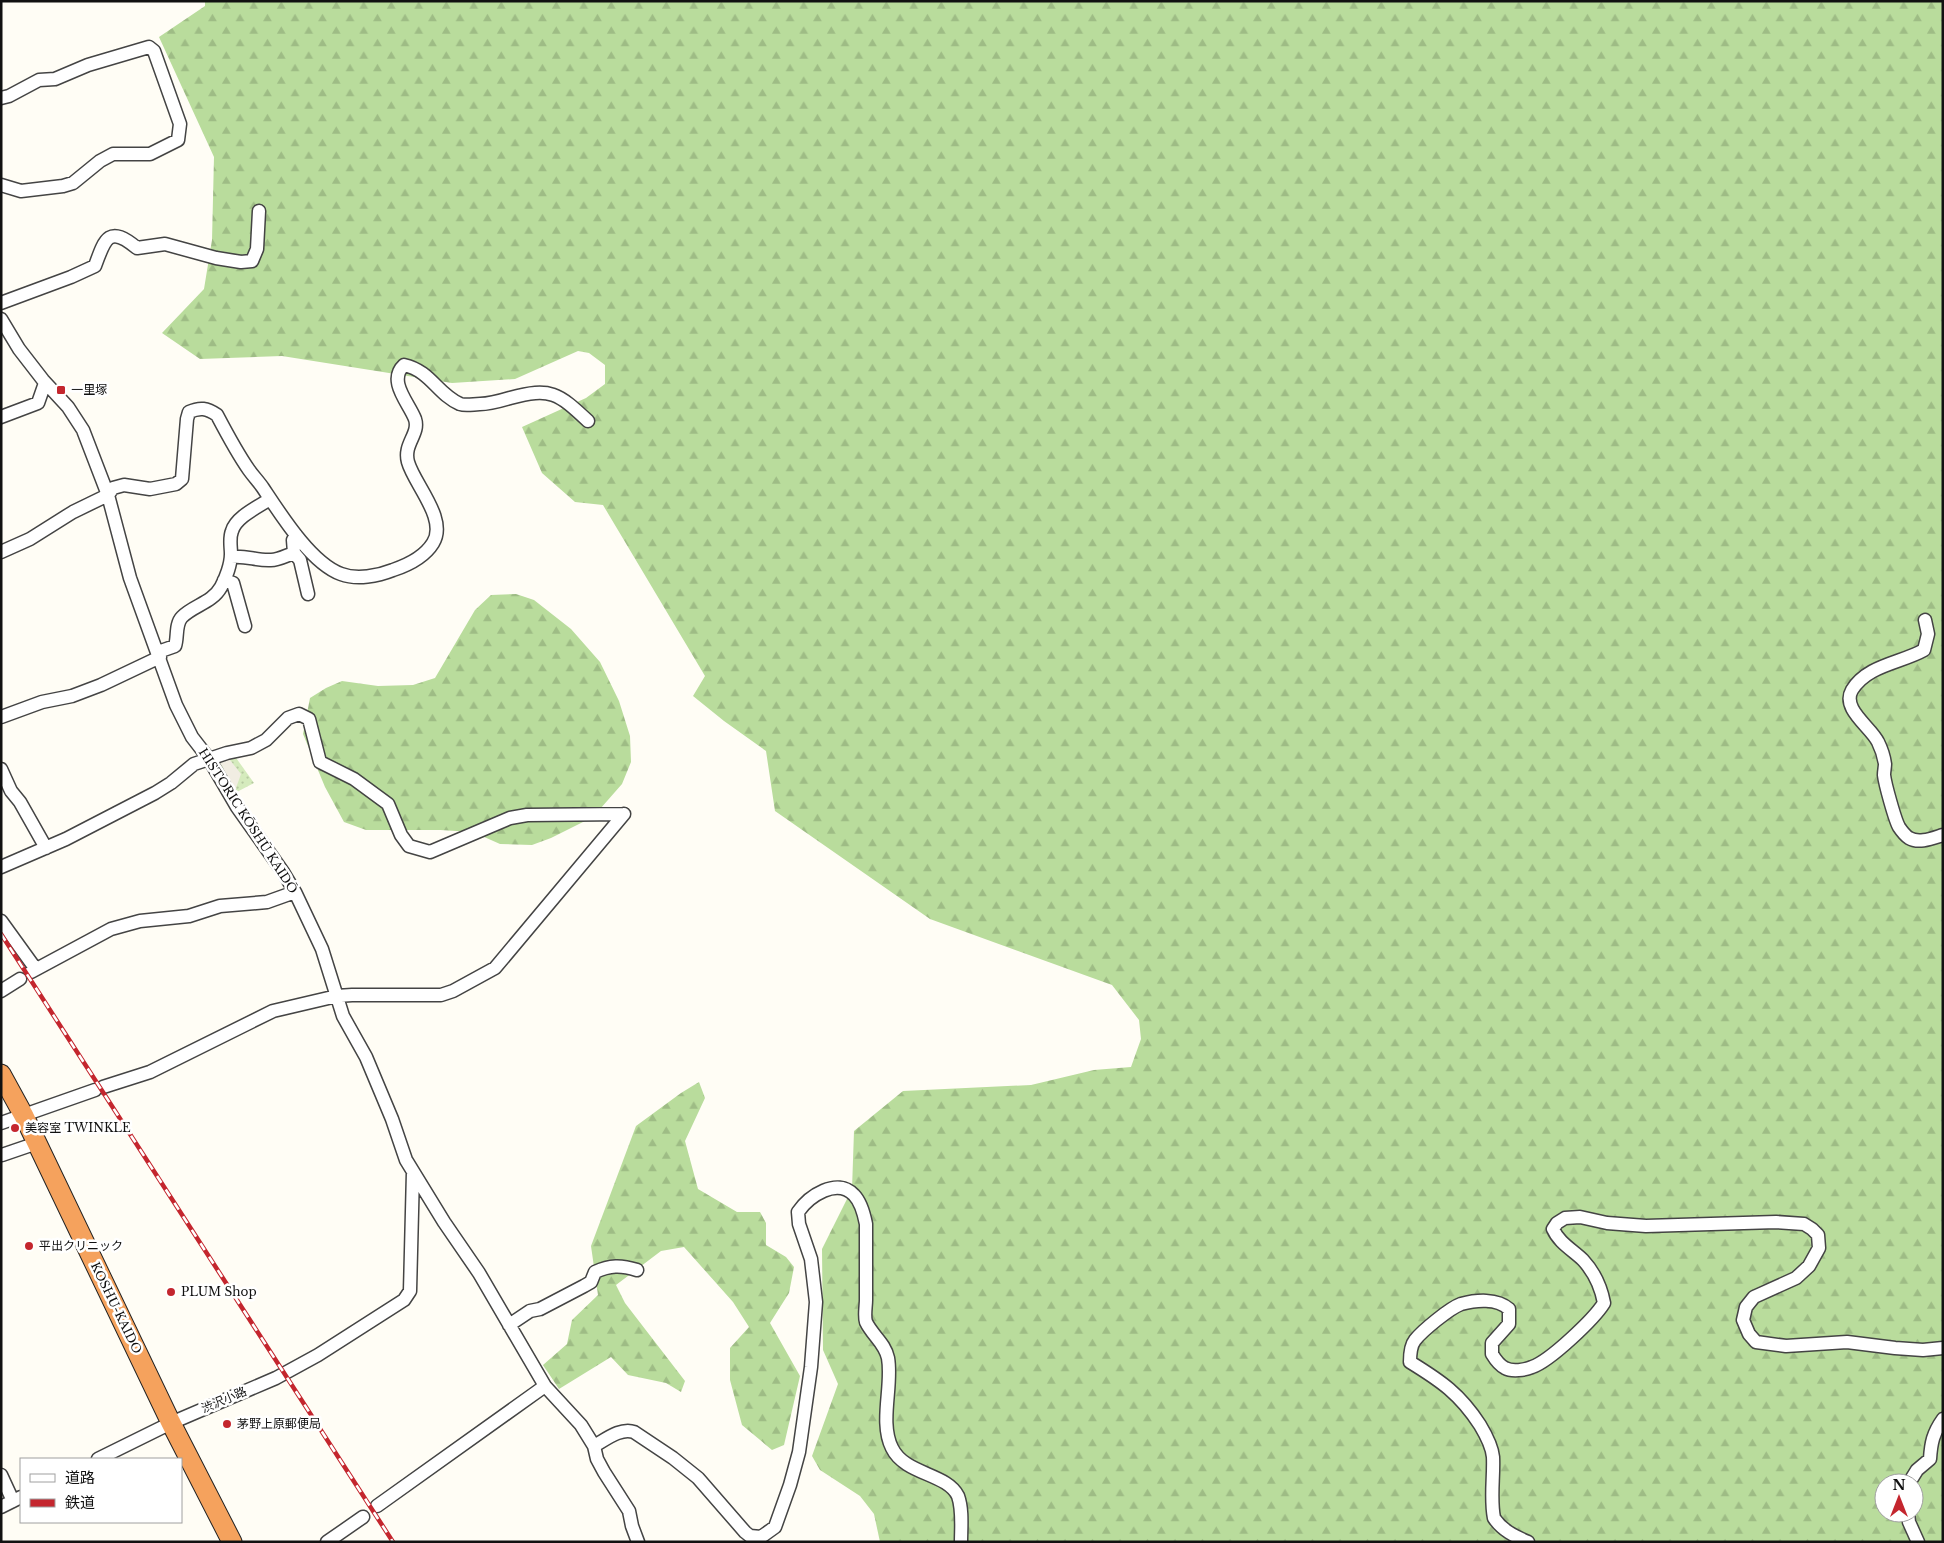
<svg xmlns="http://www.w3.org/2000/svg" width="1944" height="1543" viewBox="0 0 1944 1543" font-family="'Libre Baskerville','Noto Sans JP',serif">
<defs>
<pattern id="green-dots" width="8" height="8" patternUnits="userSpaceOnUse" patternTransform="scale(1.25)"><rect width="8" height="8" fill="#d5ebbd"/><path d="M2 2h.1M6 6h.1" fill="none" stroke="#b6c8a1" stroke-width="1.8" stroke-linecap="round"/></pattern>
<pattern id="forest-firs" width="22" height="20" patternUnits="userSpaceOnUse" patternTransform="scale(1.25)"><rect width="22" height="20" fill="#b9dc9c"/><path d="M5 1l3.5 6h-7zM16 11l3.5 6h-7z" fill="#9ebc85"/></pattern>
</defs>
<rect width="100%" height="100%" fill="#fffdf5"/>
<!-- green -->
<path fill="url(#green-dots)" d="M234,755L254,783L233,794L214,760Z"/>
<!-- forest -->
<path fill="url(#forest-firs)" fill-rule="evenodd" d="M205,1H1943V1542H880L874,1514L860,1496L820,1470L812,1456L838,1384L823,1350L822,1249L852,1189L854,1131L903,1091L1031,1085L1094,1070L1131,1067L1141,1039L1139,1020L1112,985L930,919L775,811L766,751L724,721L693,696L705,676L603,505L575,502L542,473L522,427L586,398L605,384V365L589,353L578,351L515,379L452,383L282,356L200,359L162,333L204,289L212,240L214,157L159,37L205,6ZM1884,1483H1914V1513H1884Z
M516,594L534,600L571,629L600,662L619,701L630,736L631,762L622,784L593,817L551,838L532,845L500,844L473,832L440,830H366L344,822L325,787L303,734L310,698L326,688L342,681L378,686L413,685L435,678L475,610L491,595Z
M699,1082L705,1098L685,1141L698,1189L737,1212H760L766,1223V1245L786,1257L794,1267L789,1293L770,1323L800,1376L784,1445L772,1450L742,1425L730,1380V1348L749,1327L733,1302L684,1247L661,1251L616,1285L625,1303L685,1381L681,1392L666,1383L628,1375L611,1357L559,1389L543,1365L567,1344L572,1320L598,1295L591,1246L636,1126L681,1093Z"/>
<!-- plaza -->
<path fill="#f1ede2" d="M217,759L230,760L241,774L236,788L232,791L223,767Z"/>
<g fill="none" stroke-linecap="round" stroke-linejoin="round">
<defs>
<path id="minor" d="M1,98L9,96L39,80L55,79L88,65L149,47L154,51L180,124L178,140L150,154H113L100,161L73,183L63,186L21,191L1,185
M1,303L71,277L95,266C105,238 109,225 137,248L165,244L216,258L241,262L252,261L257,249L259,211
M1,319L19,349L43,380L68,407L83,430L108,495L130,578L176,705L192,737L209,759L237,807L283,872L295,892L322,949L343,1016L366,1057L392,1119L406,1160L444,1222L479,1273L545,1386L581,1425L594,1446L597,1459L604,1472L629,1511L632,1526L638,1542
M1,417L38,403L45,383
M1,552L30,539L73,512L108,495L113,488L124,485L150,489L176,484L182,479L187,419L189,412C200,407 207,408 217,415C227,434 237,453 249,470C254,477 259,482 263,488C281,515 311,563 341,574C357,580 378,576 393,570C408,565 425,556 433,543C448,519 414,484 408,462C403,444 420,434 415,419C409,403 387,381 404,365C431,371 437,394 460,404C466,406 474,404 480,404C490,404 500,401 510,398C551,387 558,393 588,421
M294,553L300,560L308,594
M231,557C246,555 257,561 271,560C279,560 287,555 294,553L293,540L296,535
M224,580L233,583L245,626
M1925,620L1928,634L1924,650C1901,663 1867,665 1852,690C1841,709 1871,727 1878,742C1881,748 1884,757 1885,764C1885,767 1884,771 1884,775C1885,784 1895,820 1899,827C1901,830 1906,836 1909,838C1919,844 1933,838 1943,835
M158,652L175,646C178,638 175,624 182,617C194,605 212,603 221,587C226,578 231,564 231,554C231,547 229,538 232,531C236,517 258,507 270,499
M1,717L42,702L72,696L101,685L160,657
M1,769L11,791L20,802L46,848
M1,867L66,839L155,793L171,783L194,764L227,753L251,748L266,740L288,718L299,714L309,719L320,762L354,779L388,804L401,835L409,846L430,852L510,818L527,815L624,814
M1,921L35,968
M31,972L111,929L140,921L189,916L220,906L267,902L295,892
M1,991L20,979
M103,1087L150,1072L273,1011L337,996L352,995H441L453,991L495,968L624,814
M1,1123L95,1090
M2,1155L37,1143
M509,1325L530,1311L540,1309L584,1286L591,1282L595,1272C610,1265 621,1265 637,1270
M594,1446C605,1440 621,1427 634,1432L673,1458L698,1478L745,1532L750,1536L761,1537L775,1527L790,1485L799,1452L811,1367L816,1302L811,1259L799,1224L798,1212C809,1196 837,1177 854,1195C861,1202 864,1214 866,1224C866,1249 866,1274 866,1300C866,1306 864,1316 866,1322C872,1335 885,1343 888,1358C893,1386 879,1422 892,1448C905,1475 947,1473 958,1496C963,1510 961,1528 961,1542
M98,1459L171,1423L276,1378L318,1355L404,1300L410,1291L413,1172
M1,1475L13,1501
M1909,1483L1917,1470L1930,1459C1931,1443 1933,1433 1943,1419
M377,1506L545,1386
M1,1507L21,1497
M1908,1513L1909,1522L1918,1542
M327,1542L363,1517
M1528,1542C1514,1536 1502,1530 1494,1518C1490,1498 1494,1477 1493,1457C1492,1446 1486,1435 1480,1425C1460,1394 1441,1381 1410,1362C1410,1355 1411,1345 1415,1340C1423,1330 1450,1308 1461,1304C1476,1300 1497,1298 1509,1309V1324L1492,1343V1354C1495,1359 1499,1365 1505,1368C1512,1372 1525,1370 1532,1367C1550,1361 1594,1319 1604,1303C1601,1287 1595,1273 1583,1260C1573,1250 1559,1243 1553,1229L1557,1223L1565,1218L1580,1217L1607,1223L1646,1226L1776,1222L1804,1224L1812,1229L1818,1235L1819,1248L1809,1266L1796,1278L1754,1297L1746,1307L1743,1320L1749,1334L1756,1342L1786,1346L1847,1342L1895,1348L1923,1350L1943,1348"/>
<path id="highway" d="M1,1074L24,1116L171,1423L232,1542"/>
</defs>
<!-- minor casing -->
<use href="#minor" stroke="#444" stroke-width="15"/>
<!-- highway casing -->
<use href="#highway" stroke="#222" stroke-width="21"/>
<!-- minor -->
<use href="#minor" stroke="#fff" stroke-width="12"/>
<!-- highway -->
<use href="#highway" stroke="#f5a25d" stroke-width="19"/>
<defs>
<path id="rail" d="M1,934L393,1542"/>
</defs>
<!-- rail casing -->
<use href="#rail" stroke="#c4262e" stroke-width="4.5"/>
<!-- rail -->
<use href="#rail" stroke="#fff" stroke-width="2.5" stroke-dasharray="8" stroke-linecap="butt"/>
</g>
<!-- markers -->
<g fill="#c4262e" stroke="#fff" stroke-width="2">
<rect x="56" y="385" width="10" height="10" rx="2.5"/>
<circle cx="15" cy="1128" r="5"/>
<circle cx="29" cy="1246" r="5"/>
<circle cx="171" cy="1292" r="5"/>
<circle cx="227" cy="1424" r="5"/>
</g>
<g text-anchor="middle" stroke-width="5" stroke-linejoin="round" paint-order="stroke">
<!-- poi labels -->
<g font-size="12" fill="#111" stroke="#fff" text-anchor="start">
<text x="71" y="394">一里塚</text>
<text x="25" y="1132">美容室 TWINKLE</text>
<text x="39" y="1250">平出クリニック</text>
<text x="181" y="1296">PLUM Shop</text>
<text x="237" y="1428">茅野上原郵便局</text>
</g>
<!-- street labels -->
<g font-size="12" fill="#111" stroke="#fff">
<text transform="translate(248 821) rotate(57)" y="4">HISTORIC KŌSHŪ KAIDŌ</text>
<text transform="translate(116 1308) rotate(64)" y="4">KOSHU-KAIDO</text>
<text transform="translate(224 1400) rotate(-23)" y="4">渋沢小路</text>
</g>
</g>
<!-- border -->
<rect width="1944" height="1543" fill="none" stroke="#111111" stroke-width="5"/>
<!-- legend -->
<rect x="20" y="1458" width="162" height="65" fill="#ffffff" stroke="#a0a0a0"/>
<rect x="30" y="1474" width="25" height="8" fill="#ffffff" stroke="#a0a0a0"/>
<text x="65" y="1483" font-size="15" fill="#111111">道路</text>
<rect x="30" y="1499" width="25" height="8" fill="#c4262e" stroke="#a0a0a0"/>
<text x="65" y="1508" font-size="15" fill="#111111">鉄道</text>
<!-- north arrow -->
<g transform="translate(1899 1498)"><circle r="24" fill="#ffffff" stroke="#a0a0a0"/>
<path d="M0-4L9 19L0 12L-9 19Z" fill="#c4262e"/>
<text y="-8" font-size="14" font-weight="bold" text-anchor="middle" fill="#111111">N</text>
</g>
</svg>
